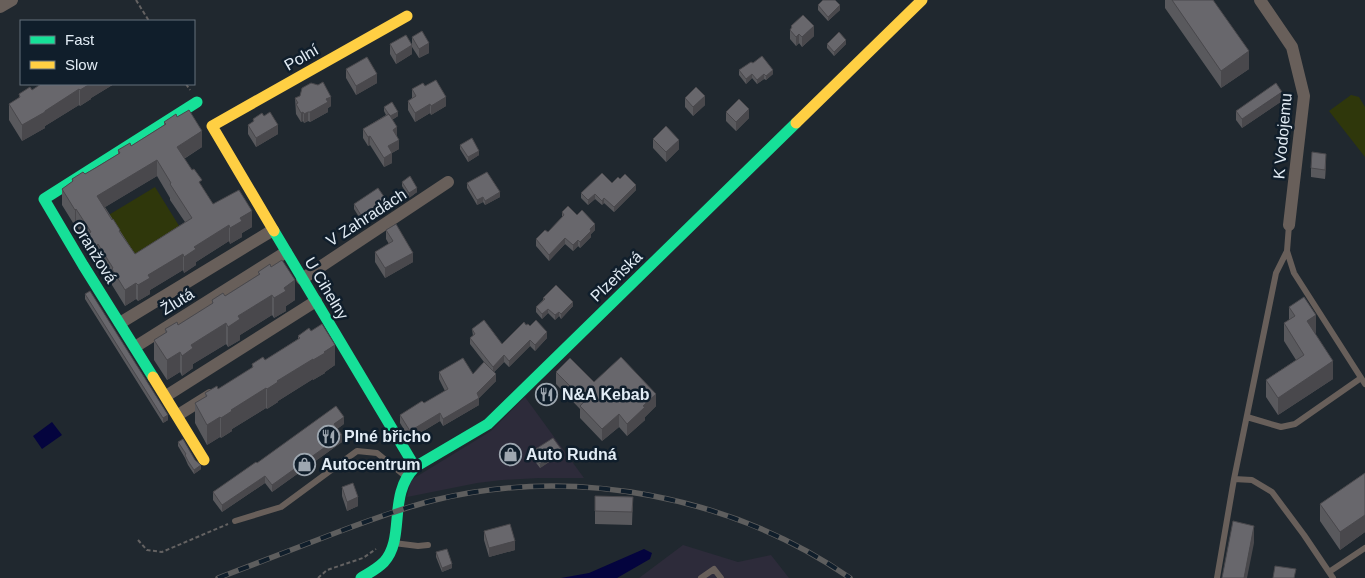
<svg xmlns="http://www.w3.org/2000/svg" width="1365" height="578" viewBox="0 0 1365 578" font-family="Helvetica,sans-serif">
<rect width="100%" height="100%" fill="#20282f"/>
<!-- commercial -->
<path fill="#2d2b3a" d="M525,397L584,478H539L502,480L477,483L407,497L411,480L491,431Z
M683,545L738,562L771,555L789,578H639Z"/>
<!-- green -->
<path fill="#2f370b" d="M1351,95L1359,97L1365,107V157L1329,111Z
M155,187L181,229L133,258L107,216Z"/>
<!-- water -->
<path fill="#04043e" d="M52,422L62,435L42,449L33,436Z
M644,549L652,553L650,559L617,578H561L589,573Z"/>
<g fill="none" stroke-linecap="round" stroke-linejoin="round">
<!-- path -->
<path stroke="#646262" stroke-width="2" stroke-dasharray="4 2.5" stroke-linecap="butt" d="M136,0L149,21
M186,84L190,90
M138,540L147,550L162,552L228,524
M318,578L327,570L363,558L376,549"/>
<!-- lane -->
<path stroke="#685f5a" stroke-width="6" d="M1289,225L1287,251L1294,273L1365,384
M1247,417L1281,427L1295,424L1361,378
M1234,479L1252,480L1272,492L1304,535L1333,578
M235,521L281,507L357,451L377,453L405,476
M394,543L418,546L428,545
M1329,572L1365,548
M701,578L714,569L721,578
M1217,578L1234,479L1276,273L1287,251"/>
<!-- street -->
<path stroke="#685f5a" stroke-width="12" d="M1260,0L1292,47L1304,96L1289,225
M0,7L12,0
M302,279L448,182
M120,323L273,230
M135,347L286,252
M166,396L316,301
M178,415L210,395"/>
<!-- fast -->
<path stroke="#16e098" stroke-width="11" d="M274,231L415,467
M153,377L83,265L44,199L197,102
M361,578C369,573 377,569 384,562C406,538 387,495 415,467L488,424L796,123"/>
<!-- slow -->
<path stroke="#ffcf43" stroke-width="11" d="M796,123L922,0
M274,231L212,126L407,16
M153,377L204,460"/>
<defs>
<path id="rail" d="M218,578C258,563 298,547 338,532C370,520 402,508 435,500C575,466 732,496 850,578"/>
</defs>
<!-- rail casing -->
<use href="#rail" stroke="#5e5e5e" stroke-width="5.5"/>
<!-- rail -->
<use href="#rail" stroke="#101e2b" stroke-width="4" stroke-dasharray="11" stroke-linecap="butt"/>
</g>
<!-- wall -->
<path fill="#59595d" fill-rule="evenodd" d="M1165,0H1213L1249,69L1221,88L1165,8Z
M818,5L840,10L828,21L818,10Z
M791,26L814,36L802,47L799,43L796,46L790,39V30L791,29Z
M412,37L429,53L419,58L412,47V54L396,64L390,54V44L412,45Z
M827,44H846L834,56L827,48Z
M753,63L773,74L766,80L764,79L757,84L752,78L746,84L739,75V70Z
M346,69L377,83L356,95L346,78Z
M114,84L91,98V99L80,106L79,105L45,126V128L22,141L9,120V104L19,98V94Z
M425,86L446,106L431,115L430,113L415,122L408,110V101L412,98V89Z
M295,98L331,106L328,108V112L310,122L308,121L304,123L303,121L301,122L296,114Z
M685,98L705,105L693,116L685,107Z
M1282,101L1242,128L1236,120V111Z
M384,107L398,116L392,120L397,136L399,149L392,153V163L384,167L370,145L368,146L363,138V129L386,115L384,111Z
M726,112L749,118L736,131L726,121Z
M253,119L278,134L256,147L248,134V125L253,122Z
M164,122L202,147L184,159L213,204L252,227L242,233V237L230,244L229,241L196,262V265L184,273L183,270L150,290V294L138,301L136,299L125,306L112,285V282L98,260L96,262L88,250V244L76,225L75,226L62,205V189L72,182V179L85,174L118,154V150L131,146L164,125ZM157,176L170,198V200L185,222L135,254L105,207Z
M653,139L679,149L666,162L653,148Z
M460,145L479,155L468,162L460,149Z
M1326,163L1325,179L1311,177V168Z
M402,182L417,192L409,198L402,186Z
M467,183L500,197L485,205L483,202L477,205L467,188Z
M612,183L636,190L614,212L604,203L602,205L595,199L588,205L581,198V193Z
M354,204L389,209L364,225L354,209Z
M562,212L577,215L595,230L591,234V237L580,248L578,246L573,251L565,244L549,261L536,246V239L548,232L562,218Z
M386,230L413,262L385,278L375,262V252L389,244L386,239Z
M258,272L295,300L286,306V311L274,318L272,315L240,335V340L228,347L226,344L193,364V368L182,376L180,372L167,380L154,360V340L165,333V329L178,325L212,304V300L225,296L258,275Z
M85,294L168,420L163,423L85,299Z
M543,298L573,306L561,319L559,316L555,320L548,313L542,319L536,312V307L543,300Z
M1289,307L1316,333H1315L1333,379L1278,415L1266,397V380L1296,360L1284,341V323L1289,320Z
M526,325L547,338L535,351L530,346L509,367L504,362L494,372L496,381L479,398V405L443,426L440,421L410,439L400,423V415L424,403L445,391L439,379V372L473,374L484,362L470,344V338L473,336L472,329L502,344Z
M298,336L335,365L325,372V373L313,380V379L278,401V402L267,409L266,408L232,429V431L221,438L220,437L207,445L195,423V403L205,397V393L218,389L252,368V364L265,360L298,339Z
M556,372L594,382L656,406L645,417V420L627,436L619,427L602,441L580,418V409L556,384Z
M344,424L337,429L342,442L272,492L265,483L222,512L213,500V492L257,463Z
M178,442L195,460L201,469L194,474L188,465L185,458L178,446Z
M531,452L561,454L540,468L531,456Z
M1365,473V532L1340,550L1320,521V504Z
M342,487L358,506L347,511L342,496Z
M595,496L633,497L632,525L595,524Z
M484,531L515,550L489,557L484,540Z
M436,552L452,568L442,572L436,557Z"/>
<!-- shaded-wall -->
<path fill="#49484c" d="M840,5V10L828,21V17Z
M814,26V36L802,47V37Z
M799,34V43L796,46V37Z
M846,40V44L834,56V52Z
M429,43V53L419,58V49Z
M412,45V54L396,64V55Z
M1249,51V69L1221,88V71Z
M773,70V74L766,80V76Z
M377,74V83L356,95V86Z
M752,74V78L746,84V79Z
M764,74V79L757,84V80Z
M90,84H114L91,98V99L80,106V90Z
M79,89V105L45,126V128L22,141V125Z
M1282,92V101L1242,128V119Z
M705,96V105L693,116V107Z
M331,97V106L328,108V112L310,122V112L326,99Z
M446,97V106L431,115V106Z
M430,104V113L415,122V113Z
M749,109V118L736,131V122Z
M303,112V121L301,122V113Z
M308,112V121L304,123V114Z
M398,112V116L390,121V116Z
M278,125V134L256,147V138Z
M397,127V137L393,130Z
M202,131V147L177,163V147Z
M370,136V145L368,146V137Z
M399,140V149L388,155V146Z
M679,140V149L666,162V152Z
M479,151V155L468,162V157Z
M392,153V163L384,167V158Z
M1326,154V163L1325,179V170Z
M157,160V176L97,212V196Z
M636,185V190L614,212V207Z
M417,188V192L409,198V193Z
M500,192V197L485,205V201Z
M595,194V199L588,205V200Z
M483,197V202L477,205V200Z
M604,198V203L602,205V201Z
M389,204V209L364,225V220Z
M76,209V225L75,226V210Z
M252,211V227L242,233V237L230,244V228L240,218Z
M595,224V230L591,234V237L580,248V242L590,229Z
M229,225V241L196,262V265L184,273V257L194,247Z
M565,238V244L549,261V255Z
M578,240V246L573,251V245Z
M98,244V260L96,262V246Z
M413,253V262L385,278V268Z
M183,254V270L150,290V294L138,301V285L148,275Z
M295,280V300L286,306V311L274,318V298L284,288Z
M136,283V299L125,306V290Z
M272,295V315L240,335V340L228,347V327L238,316Z
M573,302V306L561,319V314Z
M548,309V313L542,319V314Z
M559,312V316L555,320V315Z
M1316,315V333L1307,339V321Z
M226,323V344L193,364V368L182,376V356L191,345Z
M547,332V338L535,351V345Z
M530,340V346L509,367V361Z
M335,345V365L325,372V373L313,380V360L324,352Z
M180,352V372L167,380V360Z
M504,355V362L493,373V367Z
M313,359V379L278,401V402L267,409V389L277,381Z
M1333,361V379L1278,415V398Z
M496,374V381L479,398V405L443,426V419L477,393Z
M266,388V408L232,429V431L221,438V418L231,410Z
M656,394V406L645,417V420L627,436V424L643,406Z
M440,413V421L410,439V431Z
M619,414V427L602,441V429Z
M168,415V420L163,423V418Z
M220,417V437L207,445V425Z
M344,417V424L334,431V424Z
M342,435V442L272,492V485Z
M561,449V454L540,468V464Z
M201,465V469L194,474V470Z
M265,476V483L222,512V505Z
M358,497V506L347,511V502Z
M1365,515V532L1340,550V532Z
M1254,526V543L1247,578H1244Z
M515,541V550L489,557V548Z
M452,564V568L442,572V568Z"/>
<!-- building -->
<path fill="#68676c" stroke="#49484c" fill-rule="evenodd" d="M823,0H835L840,5L828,17L818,5Z
M1172,0H1213L1249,51L1221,71Z
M803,15L814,26L802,37L799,34L796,37L790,30L792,27L791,26Z
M422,31L429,43L419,49L412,37Z
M839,32L846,40L834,52L827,44Z
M406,35L412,45L396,55L390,44Z
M762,56L773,70L766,76L764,74L757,80L752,74L746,79L739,70L751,62L753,63Z
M367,57L377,74L356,86L346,69Z
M436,80L446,97L431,106L430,104L415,113L408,101L416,96L412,89L423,83L425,86Z
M323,82L331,97L326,99L328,102L310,112H308L304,114L303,112L301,113L296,104L298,103L295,98L300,96L302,88L311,83L318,85Z
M1276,83L1282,92L1242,119L1236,111Z
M41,84H90L80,90L79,89L45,111V112L22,125L9,104L20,97L19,94L30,87L32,90Z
M696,87L705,96L693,107L685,98Z
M739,99L749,109L736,122L726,112Z
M392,102L398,112L390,116L384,107Z
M189,110L202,131L177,147L192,170L194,169L202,180L199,182L213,204L239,190L252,211L240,218L242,221L230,228L229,225L194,247L196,249L184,257L183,254L148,275L150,278L138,285L136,283L125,290L112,269L113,268L98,244L96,246L88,234L91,232L76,209L75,210L62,189L73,181L72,179L83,172L85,174L97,167L120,153L118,150L130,143L131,146L166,124L164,122L176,114L177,117ZM157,160L171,183L170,184L192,218L135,254L119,231L120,230L113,219L112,220L97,196Z
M270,112L278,125L256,138L248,125L254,121L253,119L262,113L264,116Z
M389,114L397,127L393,130L399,140L388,146L392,153L384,158L370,136L368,137L363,129Z
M666,126L679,140L666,152L653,139Z
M472,138L479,151L468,157L460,145Z
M1312,152L1326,154L1325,170L1311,168Z
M487,172L500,192L485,201L483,197L477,200L467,183Z
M602,173L612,183L618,177L620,179L625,174L636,185L614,207L604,198L602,201L595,194L588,200L581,193Z
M410,176L417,188L409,193L402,182Z
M378,188L389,204L364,220L354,204Z
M568,206L577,215L582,210L595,224L590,229L591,231L580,242L578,240L573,245L565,238L549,255L536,239L545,230L548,232L564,215L562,212Z
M396,224L413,253L385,268L375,252L393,241L386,230Z
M282,260L295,280L284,288L286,291L274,298L272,295L238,316L240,319L228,327L226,323L202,338L191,345L193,348L182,356L180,352L167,360L154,340L167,332L165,329L177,322L178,325L213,303L212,300L223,293L225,296L260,274L258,272L270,264L271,267Z
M556,285L573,302L561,314L559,312L555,315L548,309L542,314L536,307L545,299L543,298Z
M90,291L168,415L163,418L85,294Z
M1304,297L1316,315L1307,321L1333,361L1278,398L1266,380L1304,355L1284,323L1295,316L1289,307Z
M484,320L502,344L524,322L526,325L528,324L530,326L536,320L547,332L535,345L530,340L509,361L504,355L493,367L470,338L475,334L472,329Z
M322,324L335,345L324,352L325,353L313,360V359L277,381L278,382L267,389L266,388L231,410L232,411L221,418L220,417L207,425L195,403L207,396L205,393L217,386L218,389L253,367L252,364L263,357L265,360L300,338L298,336L309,328L311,331Z
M621,357L656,394L643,406L645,407L627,424L619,414L602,429L580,406L585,401L556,372L570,358L594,382Z
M463,358L473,374L484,362L496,374L477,393L479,398L443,419L440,413L410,431L400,415L422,401L424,403L448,389L439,372Z
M336,406L344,417L334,424L342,435L272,485L265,476L222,505L213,492L256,462L257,463Z
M553,438L561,449L540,464L531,452Z
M183,439L195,460L201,465L194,470L188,461L185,455L186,454L178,442Z
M1365,473V515L1340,532L1320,504Z
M353,483L358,497L347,502L342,487Z
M595,496L633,497L632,512L595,511Z
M1233,521L1254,526L1244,578H1222Z
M510,524L515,541L489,548L484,531Z
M447,549L452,564L442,568L436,552Z
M1275,566L1296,569L1294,578H1273Z"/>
<!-- icons -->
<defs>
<symbol id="restaurant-ring" viewBox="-11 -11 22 22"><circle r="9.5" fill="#101e2b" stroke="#9ea7b0" stroke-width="1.5"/><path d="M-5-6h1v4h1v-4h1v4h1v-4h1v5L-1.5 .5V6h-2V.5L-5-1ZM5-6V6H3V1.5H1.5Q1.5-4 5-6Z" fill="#9ea7b0"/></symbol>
<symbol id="shop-ring" viewBox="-11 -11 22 22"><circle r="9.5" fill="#101e2b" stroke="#9ea7b0" stroke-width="1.5"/><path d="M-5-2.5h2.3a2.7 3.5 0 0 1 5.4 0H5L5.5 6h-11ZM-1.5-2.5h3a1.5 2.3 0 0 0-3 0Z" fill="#9ea7b0"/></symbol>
</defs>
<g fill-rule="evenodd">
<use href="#restaurant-ring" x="534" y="382" width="25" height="25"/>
<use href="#restaurant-ring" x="316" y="424" width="25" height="25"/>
<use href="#shop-ring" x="498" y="442" width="25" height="25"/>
<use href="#shop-ring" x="292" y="452" width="25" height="25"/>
</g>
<g text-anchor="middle" stroke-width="5" stroke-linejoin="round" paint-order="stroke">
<!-- street labels -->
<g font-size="16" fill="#e2ecf5" stroke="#101e2b">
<text transform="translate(301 57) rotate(-30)" y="6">Polní</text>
<text transform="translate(1282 136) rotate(-85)" y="6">K Vodojemu</text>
<text transform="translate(366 217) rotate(-33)" y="6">V Zahradách</text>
<text transform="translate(95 252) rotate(58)" y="6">Oranžová</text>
<text transform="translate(616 276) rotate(-44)" y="6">Plzeňská</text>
<text transform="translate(327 288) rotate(59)" y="6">U Cihelny</text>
<text transform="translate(177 301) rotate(-32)" y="6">Žlutá</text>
</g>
<!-- poi labels -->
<g font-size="16" font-weight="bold" fill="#e2ecf5" stroke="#101e2b" text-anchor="start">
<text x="562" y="400">N&amp;A Kebab</text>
<text x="344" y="442">Plné břicho</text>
<text x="526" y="460">Auto Rudná</text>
<text x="321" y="470">Autocentrum</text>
</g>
</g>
<!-- legend -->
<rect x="20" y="20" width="175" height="65" fill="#101e2b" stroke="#64707c"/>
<rect x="30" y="36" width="25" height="8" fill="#16e098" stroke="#64707c"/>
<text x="65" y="45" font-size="15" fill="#e2ecf5">Fast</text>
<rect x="30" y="61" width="25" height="8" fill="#ffcf43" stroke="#64707c"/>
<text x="65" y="70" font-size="15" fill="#e2ecf5">Slow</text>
</svg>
